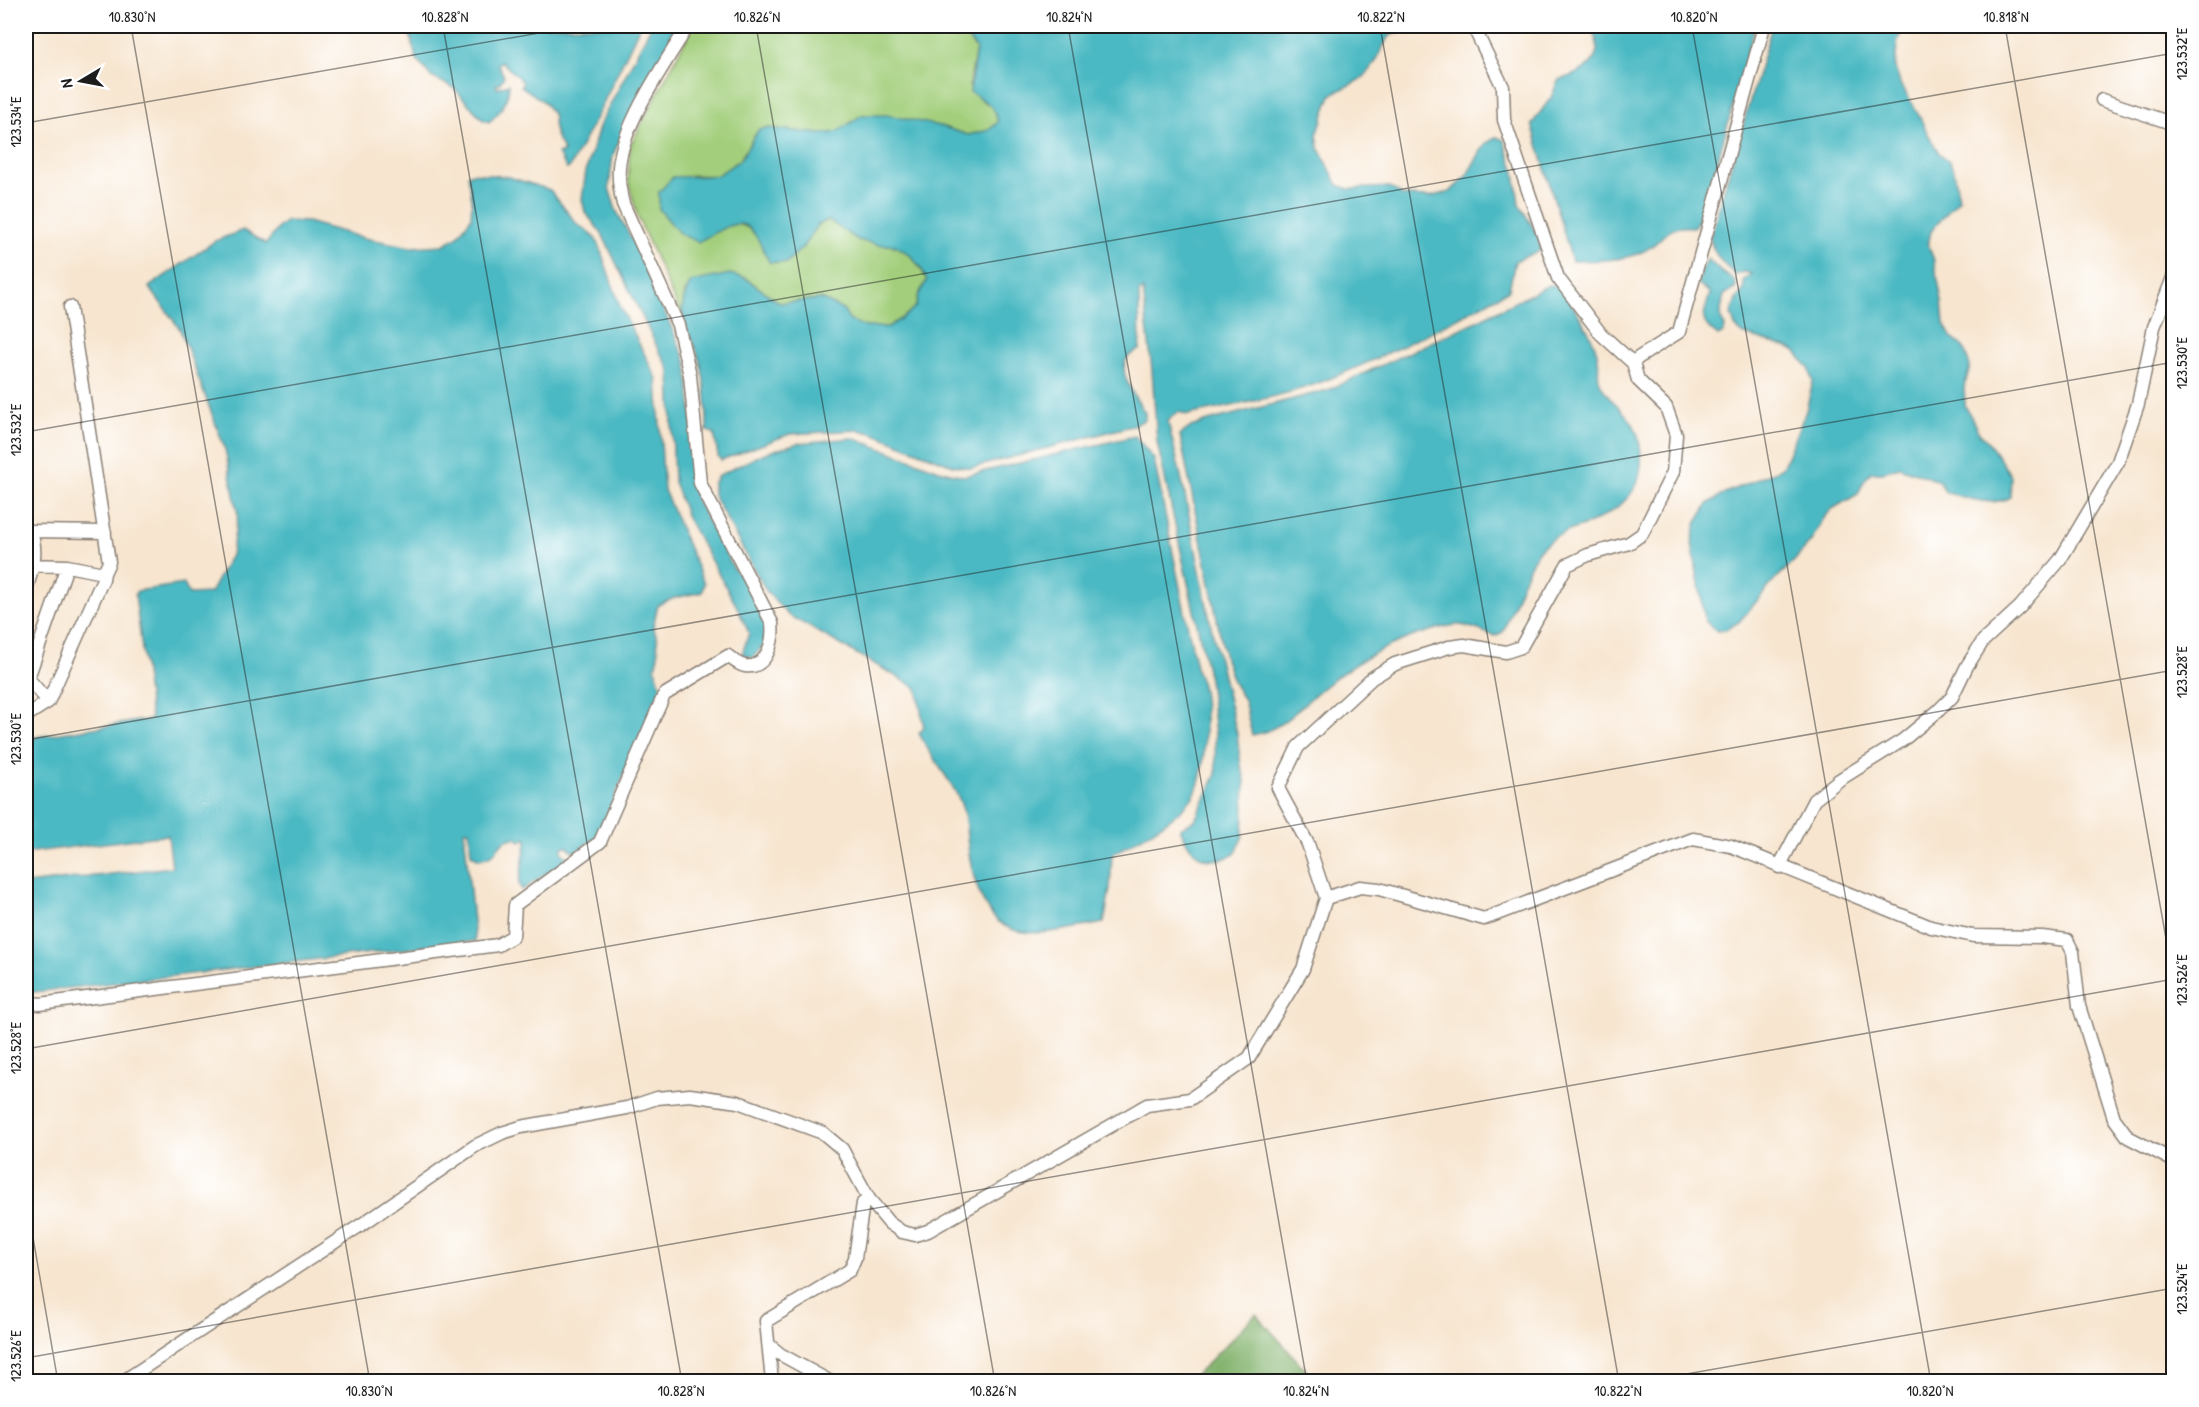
<svg xmlns="http://www.w3.org/2000/svg" width="2199" height="1407" viewBox="0 0 2199 1407" font-family="'Patrick Hand',sans-serif">
<rect width="100%" height="100%" fill="#fff"/>
<filter id="ink" filterUnits="userSpaceOnUse"><feTurbulence type="fractalNoise" baseFrequency=".0167" numOctaves="2"/><feDisplacementMap in="SourceGraphic" scale="12" xChannelSelector="R" yChannelSelector="G"/><feConvolveMatrix kernelMatrix="1 2 1 2 8 2 1 2 1" color-interpolation-filters="sRGB"/></filter>
<filter id="wash" filterUnits="userSpaceOnUse"><feTurbulence type="fractalNoise" baseFrequency=".008" numOctaves="4" result="noise"/><feDisplacementMap in="SourceGraphic" scale="24" xChannelSelector="R" yChannelSelector="G"/><feGaussianBlur stdDeviation="1.35" result="paint"/><feColorMatrix in="noise" values="0 0 0 0 0 0 0 0 0 0 0 0 0 0 0 0 0 1.4 0 .05"/><feComposite in="paint" operator="in"/></filter>
<g filter="url(#wash)">
<rect width="100%" height="100%" fill="#f7e5cf"/>
<!-- green -->
<path fill="#a3cf7c" stroke="#60764c" stroke-width="1.5" d="M693,26H928C938,40 952,38 967,38L976,49L969,86C972,89 976,95 979,98C993,109 993,103 998,122L989,130L968,135L940,126L821,134L768,128L759,129L740,160L716,176L691,175L731,224C748,224 754,231 762,245L802,248L818,225L828,220C843,229 859,237 876,244C882,246 888,244 895,246C910,250 920,266 927,280L918,296L916,306L904,317L888,327H865L849,320L843,310L821,299L780,303L745,278L691,282L685,292L681,315L638,218L628,180L630,146Z"/>
<!-- forest -->
<path fill="#82b26c" stroke="#4f6744" stroke-width="1.5" d="M1256,1314L1310,1375L1305,1381H1182L1194,1377Z"/>
<!-- water -->
<path fill="#4bb9c3" stroke="#346a70" stroke-width="1.5" d="M408,26H640L598,114L570,167L567,169L558,154L564,152C558,141 551,128 554,116L544,102L521,86L523,82L501,61L498,64L504,76L500,83L496,85L497,88L509,84C508,101 502,111 489,122L483,120L454,88L431,77L416,58Z
M651,26H681L637,100L613,155L609,188L616,210L637,249L687,363L697,466L692,476L694,496L734,569L748,583L773,631L764,645L752,658L742,654L749,633L736,605L687,518L674,482L670,370L658,349L602,234L585,212L582,199L586,171L600,124Z
M928,26H1408L1388,37L1375,63L1363,78L1331,95L1317,134L1319,148L1338,185L1349,189L1390,187L1403,196L1429,197L1450,192L1467,175L1485,144L1497,137L1504,140L1515,172L1519,204L1539,237L1541,250L1515,261L1509,290C1451,322 1391,354 1329,379C1284,397 1234,405 1187,415L1179,412L1172,416L1168,422L1183,485L1211,626L1237,734L1241,766L1245,780L1243,836L1235,854C1206,868 1191,856 1180,828L1195,820L1216,774L1215,735L1209,679L1157,442L1152,370L1143,290L1139,292L1140,350C1107,360 1134,395 1145,413V420L1131,426L971,468L952,465L872,433L859,430L790,434L721,460L718,456L714,433L707,431C707,410 706,386 701,365C693,331 670,319 691,282L730,274L745,278L780,303L821,299L843,310L849,320L865,327H888L904,317L916,306L918,296L927,280L921,268L909,254L894,245H879L858,240L828,220L818,225L802,248L786,263L769,262C747,212 741,218 698,242L680,234L659,209V192L673,177L716,176L740,160L759,129L768,128L821,134L837,132L862,115H887L940,126L968,135L989,130L998,122C993,102 986,103 970,92L976,48L967,38C952,38 938,40 928,26Z
M1590,26H1755L1703,213L1694,227C1660,224 1667,241 1642,252C1623,261 1593,261 1572,261L1532,124L1552,96L1558,80C1587,72 1609,58 1590,26Z
M1772,26H1903L1897,44L1895,68L1901,86L1917,111L1927,132L1939,153L1949,161L1954,171L1959,199L1931,231L1928,245L1934,260L1942,301L1944,324L1952,338L1963,347L1970,366L1964,388L1965,405L1979,433L1989,443L2011,476L2010,497C1991,508 1967,497 1946,493L1939,481L1899,467L1883,472H1871L1864,481L1858,494L1832,509L1824,518L1811,541L1795,560L1774,581L1739,622L1725,630L1717,631L1708,624L1705,620L1692,543L1696,524L1708,504L1725,493L1774,472L1783,466L1806,411L1813,382L1809,368L1796,352L1789,348L1742,334L1735,326L1731,314L1733,307L1737,298L1744,290V280L1752,274L1744,272L1736,275C1723,265 1713,254 1710,237Z
M472,173L509,177L550,190L577,224L593,235L598,243L620,306L657,379L664,490L704,583L702,592L674,598L658,605L653,626L657,638L658,655L655,668L661,687L615,796L596,837L577,851L573,852L567,846L562,847V853L567,857V859L522,890L519,884L527,838L520,841L516,838C500,840 502,844 493,854C490,857 483,858 479,859L471,854L469,830H464L475,941L26,993V884L172,867L168,835L26,853V742L36,737L151,719L135,595L137,591L184,584L189,594L210,593L231,555L238,515L225,449L180,329L149,287L215,241L243,230L266,244L279,227L287,221L307,222L364,238L411,247L443,245L457,237L471,218L472,200L468,175Z
M1708,259L1721,272L1735,281L1736,288L1724,295L1720,316L1725,327L1723,333L1718,336C1697,320 1704,317 1710,293L1698,284L1702,269Z
M1549,285L1560,286C1572,306 1595,335 1598,358C1600,368 1596,375 1601,385C1611,404 1632,414 1638,436C1650,483 1629,506 1588,524C1570,531 1554,534 1540,549C1527,565 1512,611 1503,632L1495,636C1484,632 1471,626 1460,625C1452,624 1441,628 1433,630C1391,642 1353,662 1320,690C1299,708 1281,731 1252,735L1244,700L1234,684L1225,659L1180,435L1191,427L1208,421L1328,390L1475,322Z
M1135,436L1154,459L1197,672C1206,689 1205,712 1205,731C1204,751 1204,772 1196,791C1187,814 1134,842 1112,854L1110,889L1104,923C1028,936 988,951 970,859C967,844 967,828 964,814C959,787 931,760 919,733L924,728L917,688L788,615L767,592L713,495V483L719,475L765,453L798,443L853,438L942,471L964,476Z"/>
</g>
<g filter="url(#ink)">
<g fill="none" stroke-linecap="round" stroke-linejoin="round">
<defs>
<path id="minor" d="M1473,26L1503,87L1504,120L1558,278L1601,334L1633,363
M2102,100L2174,124
M70,307L109,562L104,573
M26,531H30C39,551 32,570 26,590
M30,531L105,532
M26,565L67,566L28,678L26,679
M26,676L48,702
M26,716L48,702L103,579L104,573L67,566
M1779,867L1814,800L1839,780L1903,740L1938,711L1952,697L1967,666L1983,641L2020,607L2060,560L2118,462L2138,404L2154,327L2174,275
M1326,898L1308,844L1278,788L1298,747L1372,678L1395,664L1449,647L1464,645L1506,652L1521,647L1567,565L1588,555L1629,543L1642,534L1673,472L1676,435L1666,407L1638,380L1633,363L1638,358L1679,332L1764,26
M26,1002L40,1004L498,945L513,936L515,905L600,842L664,695L728,656C733,660 739,665 745,666C768,669 774,640 772,623L700,483L690,375L678,325L623,204C620,192 618,180 619,167C622,125 665,63 688,26
M769,1345L780,1354L831,1382
M122,1382L367,1221L475,1146L502,1133L521,1127L627,1108L657,1098L690,1095L738,1102L823,1133L842,1149L869,1199L889,1223L902,1232L915,1235L928,1231L1147,1105L1190,1099L1249,1058L1303,969L1326,898L1360,887L1379,889L1484,919L1693,839L1731,846L1931,927L1973,936L2042,937L2067,940L2073,952L2079,1006L2114,1118L2128,1137L2174,1161
M772,1382L766,1321L850,1270L855,1258L863,1203L869,1199"/>
</defs>
<!-- minor casing -->
<use href="#minor" stroke="#8a8076" stroke-width="15"/>
<!-- minor -->
<use href="#minor" stroke="#fff" stroke-width="12"/>
</g>
</g>
<!-- ticks -->
<path fill="none" stroke="#1c1c1c" stroke-width="1.5" stroke-opacity="0.45" d="M131,26L370,1382M443,26L682,1382M756,26L995,1382M1068,26L1307,1382M1380,26L1619,1382M1692,26L1931,1382M2005,26L2174,984M26,123L579,26M26,432L2174,53M26,740L2174,362M26,1049L2174,670M26,1197L58,1382M26,1358L2174,979M1641,1382L2174,1288"/>
<!-- margin -->
<rect width="2199" height="1407" fill="none" stroke="#fff" stroke-width="66"/>
<!-- north arrow -->
<g transform="translate(81 81) rotate(260)" stroke="#ffffff" stroke-width="4.5" paint-order="stroke">
<path d="M0-4.5L10 22L0 15L-10 22Z" fill="#1c1c1c"/>
<text y="-9" font-size="16" font-weight="bold" text-anchor="middle" fill="#1c1c1c">N</text>
</g>
<rect x="33" y="33" width="2133" height="1341" fill="none" stroke="#1c1c1c" stroke-width="2"/>
<g font-size="15" text-anchor="middle" fill="#1c1c1c">
<text x="132" y="22">10.830°N</text>
<text x="445" y="22">10.828°N</text>
<text x="757" y="22">10.826°N</text>
<text x="1069" y="22">10.824°N</text>
<text x="1381" y="22">10.822°N</text>
<text x="1694" y="22">10.820°N</text>
<text x="2006" y="22">10.818°N</text>
<text transform="translate(2182 54) rotate(-90)" y="5">123.532°E</text>
<text transform="translate(16 122) rotate(-90)" y="5">123.534°E</text>
<text transform="translate(2182 363) rotate(-90)" y="5">123.530°E</text>
<text transform="translate(16 430) rotate(-90)" y="5">123.532°E</text>
<text transform="translate(2182 672) rotate(-90)" y="5">123.528°E</text>
<text transform="translate(16 739) rotate(-90)" y="5">123.530°E</text>
<text transform="translate(2182 980) rotate(-90)" y="5">123.526°E</text>
<text transform="translate(16 1048) rotate(-90)" y="5">123.528°E</text>
<text transform="translate(2182 1289) rotate(-90)" y="5">123.524°E</text>
<text transform="translate(16 1356) rotate(-90)" y="5">123.526°E</text>
<text x="369" y="1396">10.830°N</text>
<text x="681" y="1396">10.828°N</text>
<text x="993" y="1396">10.826°N</text>
<text x="1306" y="1396">10.824°N</text>
<text x="1618" y="1396">10.822°N</text>
<text x="1930" y="1396">10.820°N</text>
</g>
</svg>
